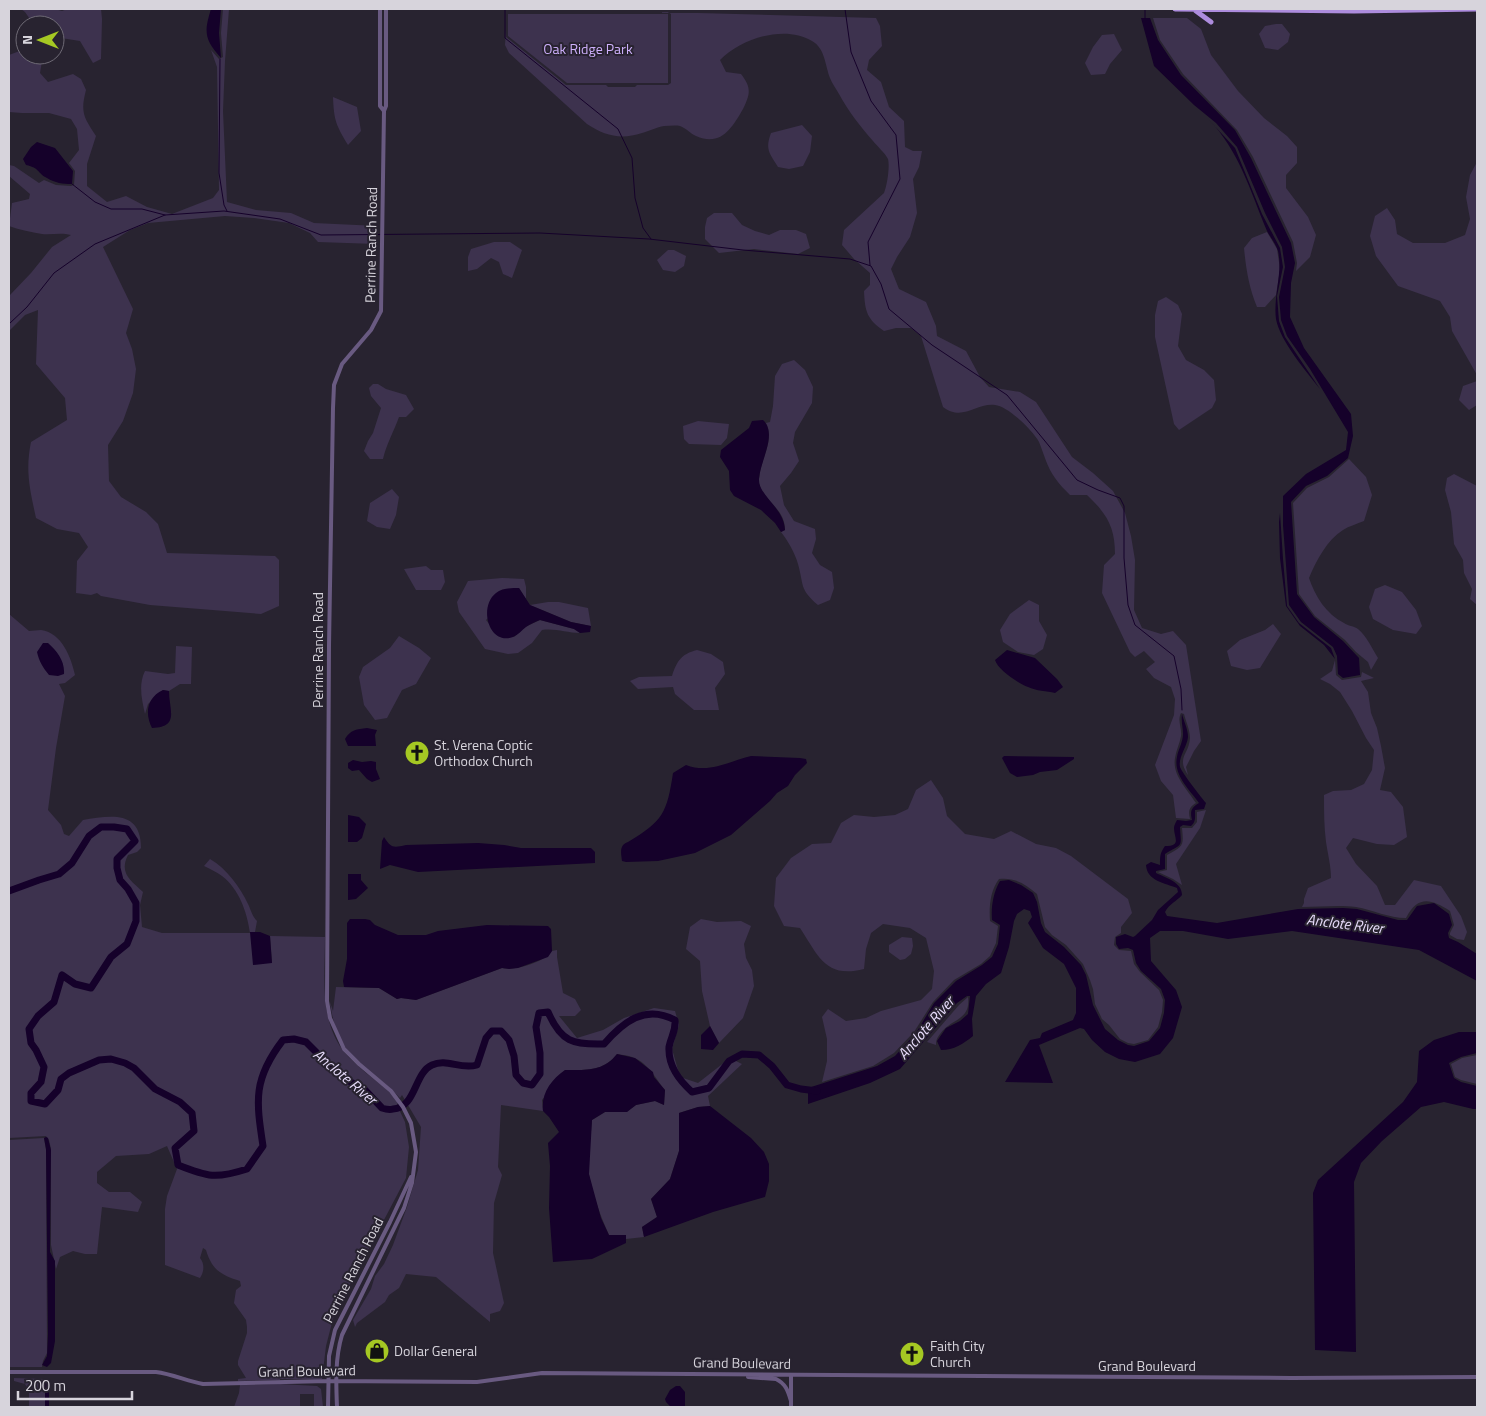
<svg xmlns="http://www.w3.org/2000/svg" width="1486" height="1416" viewBox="0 0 1486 1416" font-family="'Titillium Web',sans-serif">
<rect width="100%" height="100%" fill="#282330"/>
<!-- green -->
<path fill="#3d324e" d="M21,9H55L62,11L67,9H101L102,19L101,59L93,63L80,41L61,38L55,44V25H34L25,12Z
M223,9H229L225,61L223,111L227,202L256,210L291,213L314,223L378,226L376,244L318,242L310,233L289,223L254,218L225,216L148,223L130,230L103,247L133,309L126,333L132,349L136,369L133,393L123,421L108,445L109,481L121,497L146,512L158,524L167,553L275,556L279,560V606L261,614L150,605L101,596L97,593L91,595L76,593L77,561L88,547L79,533L57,529L36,518C30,490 25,471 31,442L67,420L65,398L36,364L38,310L25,315L9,331V297L10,295L31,273L52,247L71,235C61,232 52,235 42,234C31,232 20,230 9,226L12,203L29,199L30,194L9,176V165L14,166L39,183L44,180L56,185L71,186L74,185L75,171L69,163L79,150L77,129L71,119L49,113H22L9,112V55L25,49V55H43L40,73L48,82L73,74L81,79L86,90C80,113 84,117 96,136L87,164V186L107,202L126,196L147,207L172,214L213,198L219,190L217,67L211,50L219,59L223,57L221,33Z
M661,12L876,18L880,26L882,46L869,60L867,70L881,82L889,107L904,121L905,147L913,151H922L919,167L913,179L917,213L910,237L897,257L891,269L899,289L926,302L936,326L937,336L966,351L980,377L989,387L1020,392L1036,402L1072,457L1093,473L1113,491L1125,513L1131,536L1135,560L1134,610L1142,628L1161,634L1173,631L1186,645L1201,741L1194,751L1186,767L1188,775C1176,757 1189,755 1190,738C1190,730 1186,722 1184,714L1181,713C1177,721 1182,727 1181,736C1180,743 1176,750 1175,758C1172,775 1187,789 1196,803C1189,807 1188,811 1190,819L1176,818L1173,795L1161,781L1155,765L1174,715L1175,699L1171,687L1154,678L1146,669L1155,662L1144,651L1135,657L1130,652L1102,593L1104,565L1115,554C1115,527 1107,514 1087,495H1070C1065,490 1059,484 1055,478C1047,467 1044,454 1039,442C1033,431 1008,406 995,405C975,403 963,422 943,407L921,336L911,328H896L884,331C867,319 865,312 864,291L870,285V273L854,259L842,245L844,230L884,193C887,186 890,167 888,159C885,153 877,146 873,141C861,127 848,111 839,94C836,89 832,83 830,78C825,65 825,48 812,41C784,24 741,39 720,60L726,72L741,74C752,88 750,94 743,109C732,128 721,147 696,136C691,134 686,128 680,126C675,125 669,126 664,126C657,127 649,131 642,133C621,140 605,136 587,124L509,53L505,45L506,30V37L566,85H606L608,87H635L637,85H668L671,83V14L668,12Z
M508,14H668V83H567L508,36Z
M1153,18H1187L1201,29L1211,55L1238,91L1264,118L1287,136L1297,147V163L1286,175V188L1308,217L1316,235L1310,257L1296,271L1297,263L1293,242L1253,157L1237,130L1183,74L1160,40Z
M1276,24H1282L1290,34L1288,42L1278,50L1265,48L1259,34L1265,26Z
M1114,34L1122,50L1110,64L1105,74L1091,75L1085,63L1093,47L1102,35Z
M333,97L357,107L361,131L348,145C336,125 334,121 333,97Z
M802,125L812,136L810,152L803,166L789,169L778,167C769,153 765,149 771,133Z
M1477,162V375L1452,331L1450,317L1440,301L1398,286L1376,256L1370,236L1375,216L1387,208L1395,220L1397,234L1413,243H1445L1465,235L1470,219L1466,197L1470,175Z
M714,213H732L742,225L755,231L769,235L780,230H796L806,234L810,248L798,254L754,249L719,253L705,239V227L707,218Z
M1267,232L1277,249L1280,269L1276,295L1265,307H1257C1249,288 1246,269 1244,248L1252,238Z
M494,242H510L522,250L512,278L503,274L499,262L491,258L477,269L468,271V257L471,249Z
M668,250H674L686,256L684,266L675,272L663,270L657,260Z
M1166,297L1178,305L1182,314L1178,346L1186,360L1204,370L1214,380L1216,400L1212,408L1179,430L1174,424L1155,337V315L1158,301Z
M794,360L805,370L813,387L812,403L795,432L793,443L799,461L791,473L780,486L784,505L794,521L815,529L816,539L812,553L820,565L832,572L834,588L830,600L818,605C799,589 804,585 798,564C795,553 788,541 781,532L785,530C785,508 764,502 759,483C758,480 760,476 760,472C763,456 774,439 766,423L770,422L773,406L775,376L782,364Z
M1477,381V405L1469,410L1459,400L1463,386Z
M373,384H378L386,389L406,395L414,409L406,417H399C394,431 386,445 383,459H370L364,451L368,441L373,433L381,408L371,396L369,388Z
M698,421L729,424L727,438L721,445L689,444L684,439L683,426Z
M1349,459L1366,477L1372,495L1364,521C1357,524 1349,526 1343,530C1327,540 1316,561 1309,578C1315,596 1326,614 1344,623C1348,626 1354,626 1358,629C1366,635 1373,650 1378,658L1371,670L1368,662L1356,652L1345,640L1315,616L1299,594L1293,503L1307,488L1329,477Z
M1454,474L1477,486V605L1470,599L1472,589L1464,573L1463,560L1454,544L1451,512L1445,490L1447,478Z
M392,489L399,497L396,515L390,529L377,527L367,521L370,503Z
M426,566L431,570H443L445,582L441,590H416L404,569Z
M502,578L524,579L526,587V599L519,588L486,620L490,625L514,637L525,627L540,620L574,629L580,633C567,633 555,628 542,630L532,643L518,653L508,654L485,649L459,612L457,602L468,581Z
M1385,585L1402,592L1416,610L1422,626L1416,634L1393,630L1373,619L1369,607L1375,589Z
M1029,600L1039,605V621L1047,635L1043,649L1034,655L1018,652L1003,642L1000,630L1010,614Z
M548,602H559L588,608L591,626L571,622L530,605Z
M9,614L29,631C33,631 37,630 41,630C62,633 71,657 75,675L65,683L59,684L65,696L56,748L48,810L61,825L64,834L69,836L83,820C109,816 141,809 141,848L137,852L128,855C119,873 130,880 143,892L140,905L142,927L162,933H250C247,912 239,889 222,876C217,872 210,869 204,866L210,859C227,869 240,887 248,904C251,910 252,916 257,921L255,932H250L272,963L270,936L325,937C325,974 319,1017 342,1049C345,1054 351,1059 355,1063C369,1077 387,1087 398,1102L397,1105L405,1122L409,1147L406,1178L334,1315L326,1346L322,1379H280V1380L238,1381V1379L246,1378L238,1365V1361L247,1333V1327L246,1320L234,1303L236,1290L241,1286L240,1281C221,1275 212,1270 206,1250L203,1248L200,1258C205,1264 204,1272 200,1278L165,1265V1209L167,1196L177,1169L167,1146L149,1154L116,1156L97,1172V1183L109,1192H130L142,1202L138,1212L102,1207L97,1254H85L73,1251L60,1257L56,1269L51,1245V1149L49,1140L46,1136L9,1138Z
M1273,624L1281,634L1260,668L1247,670L1231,666L1227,651L1240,640L1265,630Z
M399,636L419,648L431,658L416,684L402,690L387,718L375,720L364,705L359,677L363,667L390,648Z
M176,646L192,647L191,684H180L169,691L163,690L148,704L145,714C142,700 138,685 145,671L168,674L175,673Z
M697,650L711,654L723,662L725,674L715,688L719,710H694L675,694L673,687L638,689L630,681L639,677L672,676C677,661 681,654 697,650Z
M1335,660L1336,675L1342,680L1361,677L1362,672L1374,678L1361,681L1368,692L1371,713L1377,728L1381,746L1385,768L1380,790L1391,792L1403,807L1407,837L1394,845L1377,844L1353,838L1346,848L1356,864L1377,886L1385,905H1395L1414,880L1441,886L1461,916L1467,932L1464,940L1457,939L1450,935V933L1454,925L1450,911C1431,899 1418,895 1406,918C1389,918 1373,910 1356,907C1339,905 1319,907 1302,907L1304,903V899L1308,888L1331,878C1331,866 1328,855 1326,842C1324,827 1324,811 1324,795L1333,791L1351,790L1364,784L1372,770L1374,750L1366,738L1352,711L1340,692L1330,684L1320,679L1332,671Z
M931,780L943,798L947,816L965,834L994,839L1011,831L1036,844L1056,848L1071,856L1128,899L1132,913L1121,927V933L1115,937L1114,945L1119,950L1131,951L1134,964L1140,972L1159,990L1163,1000L1162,1012L1158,1027L1148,1040L1134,1044L1128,1043L1120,1039L1109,1025L1102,1019L1095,1004L1093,989L1090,980L1083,964L1066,945L1052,935L1045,927L1037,894C1026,884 1014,877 999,879C990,891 989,907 990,921L998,926L996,943L990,956L981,964L954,980L933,1002L914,1032L894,1053L873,1066L822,1082L827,1061V1039L822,1017L828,1009L846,1021L866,1018L881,1011L921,1000L932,989L934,971L926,938L910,928L883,924L871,933L866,949L864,969C825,979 818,955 800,928L784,926L774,906L776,878L791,858L812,844L831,843L841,823L854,815L874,817L895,815L908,809L916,790Z
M1206,810L1200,828L1176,864L1182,885L1173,879L1158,872L1167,870V855C1183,846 1184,847 1182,828H1192L1197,822V812Z
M701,919L717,922L741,921L751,926L744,944L746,958L752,970L754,986L743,1018L719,1043L710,1026L702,991L700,961L686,949L690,927Z
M902,937L912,938L913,946L911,954L905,959L900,960L889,952V945Z
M557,950V957L563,993L575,999L581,1010L575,1016H559L577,1038L603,1030L624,1018L654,1008L675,1011L679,1025L672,1049L680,1077L698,1083L730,1058L742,1064L708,1096L710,1106L698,1107L679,1113V1151L670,1179L651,1199L657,1217L642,1227L644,1237L626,1239V1235H609C601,1217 593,1196 589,1175C587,1162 591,1135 592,1120L605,1112H626L636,1105L655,1101L664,1105L665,1090C656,1079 648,1063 634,1058C629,1055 622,1055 617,1054C603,1072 585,1070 565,1070L542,1100L543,1111L501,1105L498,1167L502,1175L494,1203L493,1253L504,1303L500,1311L490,1314V1322L436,1277L406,1274L399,1288L389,1295L385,1302L357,1323L355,1327L353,1320L371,1289L375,1276L384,1264L393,1245L407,1207L418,1170L421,1127L402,1095L400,1098C384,1080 358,1066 345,1047C336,1033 332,1018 330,1002L333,1011L336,987L379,988L397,999L401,998L416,1000L502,968C515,971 545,962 552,951Z
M968,997C971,1021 951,1018 940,1034C937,1038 936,1040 936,1045L927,1042L959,1005Z
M1477,1055V1084L1461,1080L1455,1077L1451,1064L1462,1058Z
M44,1138L46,1150L47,1353L43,1361L42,1367H9V1140Z
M14,1378L45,1379L47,1382L42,1381L45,1387V1407H29V1391L25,1384L14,1381Z
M280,1384L317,1386L321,1389L323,1407H314V1394H300V1407H234L239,1393L240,1385Z"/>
<!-- water -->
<path fill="#15012a" d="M211,9H221L219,33L221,58C204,39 204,32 211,9Z
M1141,18H1150L1158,40L1181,75L1235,130L1251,158L1291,243L1295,263L1291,283L1290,317L1304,348L1351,414L1353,436L1348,458L1327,476L1306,486L1291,502L1297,594L1314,617L1343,641L1359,658L1360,675L1343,678L1338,674L1337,656L1333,647L1301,622L1289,605L1283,525V496L1306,474L1346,450L1348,432L1310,369L1287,336L1281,320L1279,297L1285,267L1282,247L1265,213L1237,147L1216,123L1194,105L1154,66Z
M1209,120L1235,148L1262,214L1280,248L1283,267L1277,296L1279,321L1285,337L1320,389C1306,371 1280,341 1276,319C1273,296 1283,273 1278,251C1276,244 1270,237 1267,231C1251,193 1239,150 1209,120Z
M37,142L55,148L73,171L72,184C63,184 55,183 47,178C37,173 40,168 26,165L23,159L31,147Z
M763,420C778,434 760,461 759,479C758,496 784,507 785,530L781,532L775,523L761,510L734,496L730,490L729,471L720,457L721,450L749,428L752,421Z
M1280,513L1283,559L1287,606L1299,623L1331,648L1335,659L1324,645L1300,626L1286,606L1280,558L1279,522Z
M519,588L530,605L571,622L591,626L590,632L580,633L574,629L540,620C535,622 530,624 526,627C522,630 518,635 513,637C489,646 478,607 496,593C502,588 512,588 519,588Z
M43,643H48C57,651 65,661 64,674L58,676L49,675C43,668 39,661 37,652Z
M1007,650L1035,658L1057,679L1063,687L1055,693C1047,691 1036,691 1028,687C1018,683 998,670 995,660Z
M163,690L169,691C169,710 180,727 152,728C145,714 146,698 163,690Z
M1182,714C1184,722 1188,729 1188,737C1187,747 1178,757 1180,767C1182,773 1201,797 1206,803L1204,809L1195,810C1195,817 1196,822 1191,826L1183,825L1180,827C1181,848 1184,843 1165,854V869L1156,871V873C1166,878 1182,882 1182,895C1177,901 1169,904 1165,912L1167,916L1217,923L1298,909L1343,908L1357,909L1398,920H1407L1417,906L1434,903L1449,914L1452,925L1448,933L1449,938L1458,942L1477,954V981L1419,950L1292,931L1228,939L1183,931H1160L1150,938L1151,961L1176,990L1182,1007L1173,1038L1160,1054L1135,1062L1119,1059L1105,1052L1092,1040L1084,1029L1080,1028L1039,1045L1053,1083L1005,1082L1030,1040L1040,1038L1042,1033L1073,1020L1076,1013V988L1064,964L1043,948L1028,923L1032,917L1030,911L1024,909L1017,914L1014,921L1009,947L1001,973L986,984L976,996L972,1019L973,1036C963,1044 954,1050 941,1050L937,1041L946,1028L960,1021L968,1014L970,996H967L957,1003L900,1069L870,1083L808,1104V1088L877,1066L895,1056L916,1033L934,1003L956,981L982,965L992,957L998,944L1000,925L992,920C991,907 993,893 1000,881L1009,880L1021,885L1033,893L1037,902L1041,923L1045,932L1064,947L1081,965L1086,975L1093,1005L1105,1029L1118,1040L1128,1045L1134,1046L1149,1041L1160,1028L1164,1013L1165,1000L1161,989L1141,971L1136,963L1133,950L1128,948L1119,949L1116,944V937L1125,934L1133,937L1135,936L1152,920L1158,910L1178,892L1177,888C1165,883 1147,881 1146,865L1151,862L1160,865C1160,856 1160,853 1165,846C1182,846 1174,838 1174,828C1174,825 1176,822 1177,820L1186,821L1192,820C1190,811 1191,808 1199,803C1190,790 1173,775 1177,757C1178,750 1183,742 1183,734C1183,727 1181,722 1182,714Z
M367,728L377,730L375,735L376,746H348L345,739C350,730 357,729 367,728Z
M751,756L800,758L806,759L807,763L795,775L788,786L777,793L770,801L731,835L695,853L658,861L626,862L622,861C621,853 619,845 628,842C663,821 667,813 673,773L686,765C710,774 729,761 751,756Z
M1004,756L1074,757V759L1057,770L1040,772L1033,775L1017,777L1010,773L1002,758Z
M353,760L362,762L371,761L376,762V769L380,779L372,782L367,779L359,770L352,771L348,768V763Z
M348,815L359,817L366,824L362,838L357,842H348Z
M384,837C391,848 393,848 406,845L478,843L504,845L521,848H591L595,852V863L418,872L390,865L380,869L382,841Z
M348,874H361V880L368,888L356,899L348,900Z
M350,919H365L370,920L375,925L398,935H426L438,931L487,925L548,926L551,929L552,951L548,957L518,968L509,969L502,968L416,1000L401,998L397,999L379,988L344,987L343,981L347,959V923Z
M250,932H260L270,936L272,963L253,965Z
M710,1026L719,1043L713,1050L701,1049V1035Z
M1459,1032H1477V1053L1461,1057L1449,1063L1454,1078L1461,1082L1477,1086V1109H1473L1444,1102L1421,1107L1382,1141L1361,1163L1354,1182L1356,1352L1315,1350L1313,1193L1318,1180L1403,1102L1417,1082L1419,1051L1434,1040Z
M617,1054L635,1058L653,1072L654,1077L665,1090L664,1105L655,1101L636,1105L627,1112H605L592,1120L589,1174L601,1218L609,1235H626V1243L592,1259L553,1262L549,1208L550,1166L548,1143L559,1132L549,1117L543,1111C541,1093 551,1080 565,1070C585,1070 603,1072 617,1054Z
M710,1106L751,1138L764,1152L769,1164V1181L765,1197L713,1212L644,1237L642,1227L657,1217L651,1199L670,1179L679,1151V1113L698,1107Z
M46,1137L48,1138L51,1150L50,1252L55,1261V1341L51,1363L47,1367L42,1365L47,1356L48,1334L46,1149L44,1138Z
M41,1380L47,1382L49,1390V1407H45V1387Z
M676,1386H680L685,1392V1407H671L666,1402L665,1399L670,1390Z"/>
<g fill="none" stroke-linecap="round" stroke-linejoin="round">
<!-- stream -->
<path stroke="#15012a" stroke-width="1" d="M505,9V38L618,129L632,158L635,198L643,228L651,239
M845,9L851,52L871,101L896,135L900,179L868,242L870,265
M1145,9V18
M220,59L219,173L224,205L227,211
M72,184L95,202L111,209H142L165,215
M9,324L27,307L54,273L95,244L165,215L224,211L280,219L321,235L540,233L649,239L743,250L850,259L871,266L881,284L889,309L932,345L1007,395L1077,480L1098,490L1120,498L1124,506V558L1128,605L1135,625L1174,656L1181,689L1182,710"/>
<!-- river -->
<path stroke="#15012a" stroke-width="7" d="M9,891L39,880L59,874L72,863L89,836L101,827H114L127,829L135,841L117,859V868L120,880L128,889L136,903V921L127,944L111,957L91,988L75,984L62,975L54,1002L38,1016L29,1029L31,1043L36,1050L44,1067L41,1082L31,1093V1101L45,1104L58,1090L61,1079L69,1073L99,1060L111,1059L125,1063L134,1068L155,1089L180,1102L192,1113L194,1131L175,1148L178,1165C208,1177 216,1179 247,1169L263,1146C256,1100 253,1079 283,1040L294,1039L306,1042L316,1052L326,1065L345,1079L364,1089L382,1108C385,1109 390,1110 393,1109C416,1108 414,1073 432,1065C447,1058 460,1070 477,1065L486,1038L492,1031H501L509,1040L514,1056L516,1075L523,1083L532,1085L540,1074V1053L536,1027L539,1013L548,1012C561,1042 573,1045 604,1044C623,1022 645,1004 675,1020C676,1032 671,1036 669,1047C668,1066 679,1080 692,1092L709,1088L729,1061L742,1054L759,1055L772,1066L787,1085L801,1089L817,1091"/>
<!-- tertiary -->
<path stroke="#695a81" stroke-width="4" d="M380,9V106L384,111
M9,1372H156C172,1374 187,1381 203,1384L328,1381L477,1382L542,1373L1291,1378L1477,1377
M748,1377L776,1379C786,1384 788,1391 791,1401
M328,1407L329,1356L335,1330L390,1222L411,1177
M337,1407C336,1383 335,1358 342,1335L404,1208L412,1183L416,1152L411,1123L403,1107L391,1091L359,1064L344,1049L330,1018L327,1001L329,646L333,408L334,385L342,364L371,330L381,311L384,111L386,106V9
M791,1407V1375"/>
<!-- primary -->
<path stroke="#ad8cdd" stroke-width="5" d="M1175,9L1354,11L1477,9
M1196,11L1211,22"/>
</g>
<!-- icons -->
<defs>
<symbol id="church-disc" viewBox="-11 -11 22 22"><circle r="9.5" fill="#a5c823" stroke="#282330"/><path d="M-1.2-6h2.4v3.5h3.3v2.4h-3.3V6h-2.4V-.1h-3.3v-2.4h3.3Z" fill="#111"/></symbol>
<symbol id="shop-disc" viewBox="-11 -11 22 22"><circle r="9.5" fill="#a5c823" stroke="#282330"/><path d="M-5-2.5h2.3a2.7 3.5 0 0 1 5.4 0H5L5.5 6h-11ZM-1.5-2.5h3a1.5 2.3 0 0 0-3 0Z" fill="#111"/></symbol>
</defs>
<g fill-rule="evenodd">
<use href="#church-disc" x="403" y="739" width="28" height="28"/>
<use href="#shop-disc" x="363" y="1337" width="28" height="28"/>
<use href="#church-disc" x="898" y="1340" width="28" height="28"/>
</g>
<g text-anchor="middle" stroke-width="4" stroke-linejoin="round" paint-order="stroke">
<!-- park labels -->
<g font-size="14" fill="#ceb0fc" stroke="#282330">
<text x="588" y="54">Oak Ridge Park</text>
</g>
<!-- street labels -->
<g font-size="14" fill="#d7d4dc" stroke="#282330">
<text transform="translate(371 245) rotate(-89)" y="5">Perrine Ranch Road</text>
<text transform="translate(318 650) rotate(-90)" y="5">Perrine Ranch Road</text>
<text transform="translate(353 1270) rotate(-63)" y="5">Perrine Ranch Road</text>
<text transform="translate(742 1363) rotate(1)" y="5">Grand Boulevard</text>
<text x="1147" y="1371">Grand Boulevard</text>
<text transform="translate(307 1371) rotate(-1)" y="5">Grand Boulevard</text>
</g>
<!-- poi labels -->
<g font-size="14" fill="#d7d4dc" stroke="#282330" text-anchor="start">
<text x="434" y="750">St. Verena Coptic<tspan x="434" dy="16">Orthodox Church</tspan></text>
<text x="930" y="1351">Faith City<tspan x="930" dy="16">Church</tspan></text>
<text x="394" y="1356">Dollar General</text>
</g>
<!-- water labels -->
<g font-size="15" font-style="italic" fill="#e7dcfb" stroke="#282330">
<text transform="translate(1345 924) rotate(7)" y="5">Anclote River</text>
<text transform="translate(926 1028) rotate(-49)" y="5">Anclote River</text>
<text transform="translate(345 1077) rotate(40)" y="5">Anclote River</text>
</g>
</g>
<!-- border -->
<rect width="1486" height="1416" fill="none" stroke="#d7d4dc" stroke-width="20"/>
<!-- north arrow -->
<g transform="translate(40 40) rotate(270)"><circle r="24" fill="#282330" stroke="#6e6a75"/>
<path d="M0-4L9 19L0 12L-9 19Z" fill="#a5c823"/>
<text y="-8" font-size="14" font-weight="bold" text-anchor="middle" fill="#d7d4dc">N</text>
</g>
<!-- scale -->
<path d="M18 1391v8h114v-8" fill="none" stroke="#d7d4dc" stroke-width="2.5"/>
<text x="25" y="1391" font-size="15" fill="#d7d4dc" stroke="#282330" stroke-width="4" paint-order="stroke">200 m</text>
</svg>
